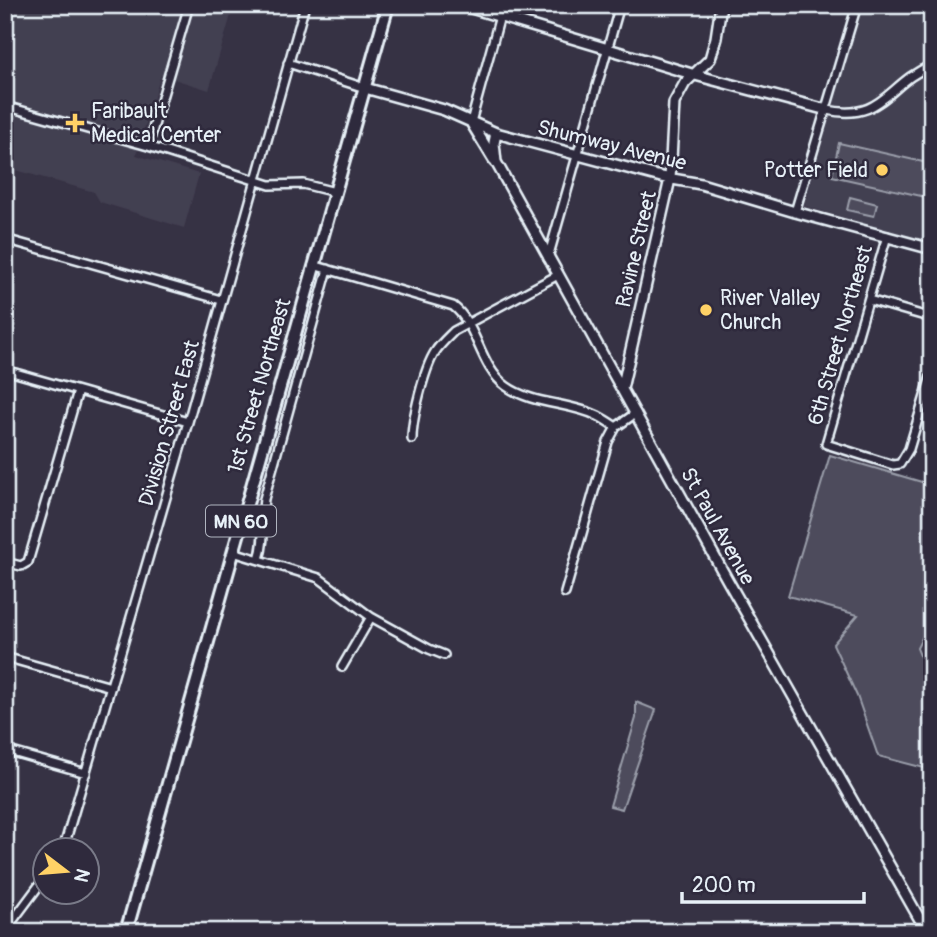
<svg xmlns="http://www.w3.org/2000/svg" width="937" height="937" viewBox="0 0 937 937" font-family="Pangolin,sans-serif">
<rect width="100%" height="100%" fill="#363244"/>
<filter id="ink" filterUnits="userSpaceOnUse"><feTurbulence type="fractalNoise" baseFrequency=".0143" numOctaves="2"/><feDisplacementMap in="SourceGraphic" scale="14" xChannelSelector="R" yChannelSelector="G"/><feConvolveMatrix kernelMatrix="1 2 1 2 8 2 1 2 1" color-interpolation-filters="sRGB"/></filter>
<g filter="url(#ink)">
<!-- built -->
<path fill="#433f51" d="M5,5H234L209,90L161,75L136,155L199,174L184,228L100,202L94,192L5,167Z
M862,5H932V243L804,206Z"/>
<!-- green -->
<path fill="#4d4b5c" stroke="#9a9eaa" stroke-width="2" d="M839,143L932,164L930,198L832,176Z
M850,197L877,204L874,216L847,210Z
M830,455L932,485V630L924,634L917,648L921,658L932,662V770L878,756L857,696L833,644L858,615L788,596Z
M636,702L656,710L622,809L610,806L636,718Z"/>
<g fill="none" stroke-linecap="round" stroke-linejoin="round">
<defs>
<path id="minor" d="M288,63L365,88
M5,106L148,146L270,185L303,184L335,192
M827,110C884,122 887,83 932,65
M471,122L503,5
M148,146L189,5
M795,212L857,5
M887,236L826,444L893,465L900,464L909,449L932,373
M5,239L221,300
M548,258L620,5
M313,265L453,306C478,325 479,366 506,386C532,405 569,402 598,416C604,419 610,423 616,427
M869,300L932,318
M5,370L188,422
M412,439C412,419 424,369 435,352C440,344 447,338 454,331L558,275
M233,552L319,578L371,617L429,649L444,655
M259,559C266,539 261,520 264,499L328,269
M5,562L21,566L28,562L78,391
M565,593L608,442L616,427L636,413
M5,657L111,687
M342,667L371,617
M5,750L86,773
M63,850L188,422L305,5
M5,931L46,876"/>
<path id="tertiary" d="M461,5L695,75L827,110
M365,88L444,110L496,133L661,177L701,184L795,212L932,249
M472,124L494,160
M496,133L494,143L496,162L728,581L927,932
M622,389L670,179L674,103L685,83L710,59L716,38L721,5"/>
<path id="primary" d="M126,932L388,5"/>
</defs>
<!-- minor casing -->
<use href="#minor" stroke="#e8f1f8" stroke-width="12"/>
<!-- tertiary casing -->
<use href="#tertiary" stroke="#e8f1f8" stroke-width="14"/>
<!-- primary casing -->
<use href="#primary" stroke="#e8f1f8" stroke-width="16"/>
<!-- minor -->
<use href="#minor" stroke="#2f2a3d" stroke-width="7"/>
<!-- tertiary -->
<use href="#tertiary" stroke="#2f2a3d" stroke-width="9"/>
<!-- primary -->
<use href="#primary" stroke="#2f2a3d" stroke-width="10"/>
</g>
</g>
<!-- markers -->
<g fill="#ffd166" stroke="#2f2a3d" stroke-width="2.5">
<path d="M71.5 112.5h7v7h7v7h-7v7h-7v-7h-7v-7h7z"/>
<circle cx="882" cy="170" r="7"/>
<circle cx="706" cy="310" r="7"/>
</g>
<g text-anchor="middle" stroke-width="5" stroke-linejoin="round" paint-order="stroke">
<!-- shield labels -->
<rect fill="#2f2a3d" stroke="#b0b5c0" stroke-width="2" x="206" y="505.5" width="70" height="31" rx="5"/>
<g font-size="19" font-weight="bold" fill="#e8f1f8">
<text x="241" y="528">MN 60</text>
</g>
<!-- poi labels -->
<g font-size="21" fill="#e8f1f8" stroke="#2f2a3d" text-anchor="start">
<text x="91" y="118">Faribault<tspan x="91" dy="24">Medical Center</tspan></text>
<text x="868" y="177" text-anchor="end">Potter Field</text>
<text x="720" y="305">River Valley<tspan x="720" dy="24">Church</tspan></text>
</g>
<!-- street labels -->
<g font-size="21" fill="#e8f1f8" stroke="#2f2a3d">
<text transform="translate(612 145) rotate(14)" y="7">Shumway Avenue</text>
<text transform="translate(636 249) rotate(-77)" y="7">Ravine Street</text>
<text transform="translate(840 335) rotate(-74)" y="7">6th Street Northeast</text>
<text transform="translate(259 386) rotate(-74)" y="7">1st Street Northeast</text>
<text transform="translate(169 423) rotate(-74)" y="7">Division Street East</text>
<text transform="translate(718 526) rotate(61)" y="7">St Paul Avenue</text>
</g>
</g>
<!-- margin -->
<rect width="937" height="937" fill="none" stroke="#2f2a3d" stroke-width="28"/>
<rect x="14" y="14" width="909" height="909" fill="none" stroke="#e8f1f8" stroke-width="2.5" filter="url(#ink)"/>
<!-- north arrow -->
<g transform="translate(66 871) rotate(106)"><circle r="33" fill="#2f2a3d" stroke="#797a88" stroke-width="2"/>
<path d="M0-5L12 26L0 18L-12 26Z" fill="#ffd166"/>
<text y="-10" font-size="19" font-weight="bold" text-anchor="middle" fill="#e8f1f8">N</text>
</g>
<!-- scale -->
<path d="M682 892v10h182v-10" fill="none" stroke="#e8f1f8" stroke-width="3.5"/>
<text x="692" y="892" font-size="21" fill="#e8f1f8" stroke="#2f2a3d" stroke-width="5" paint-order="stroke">200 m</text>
</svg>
